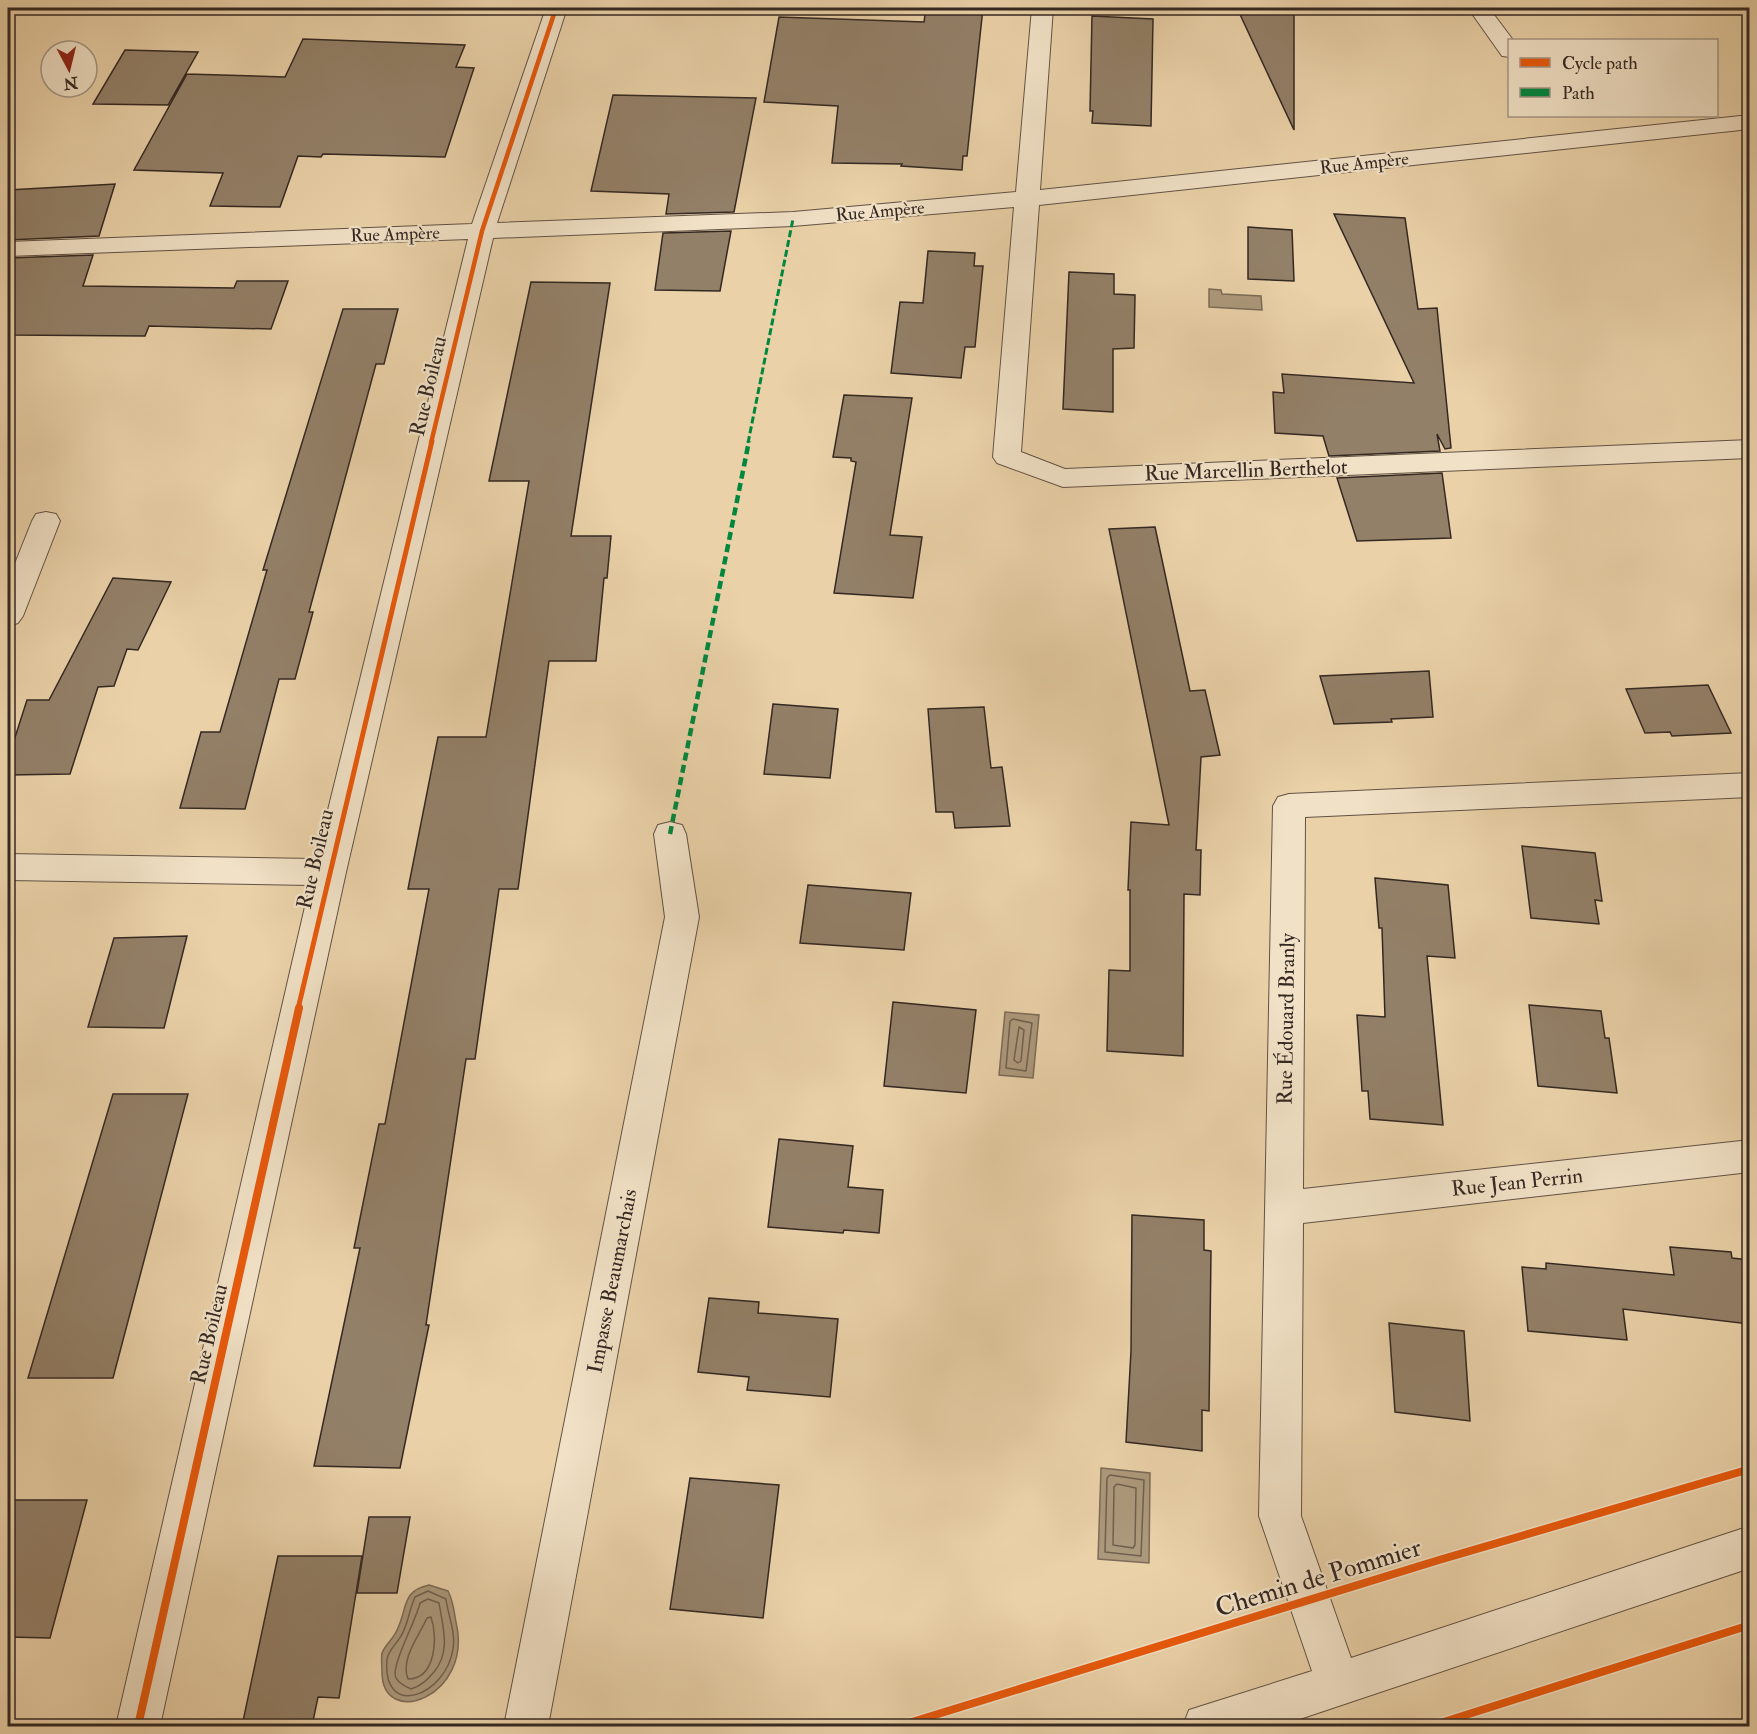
<svg xmlns="http://www.w3.org/2000/svg" width="1757" height="1734" viewBox="0 0 1757 1734" font-family="'IM FELL Double Pica',serif">
<rect width="100%" height="100%" fill="#ead1a8"/>
<filter id="stains"><feTurbulence type="fractalNoise" baseFrequency=".00333" numOctaves="4"/><feColorMatrix values="0 0 0 0 .2 0 0 0 0 .09 0 0 0 0 .02 0 0 0 .5 -.17"/></filter>
<radialGradient id="worn" r=".72"><stop offset=".6" stop-color="#630" stop-opacity="0"/><stop offset="1" stop-color="#630" stop-opacity=".3"/></radialGradient>
<!-- water -->
<path fill="#ac987b" stroke="#7c6b58" stroke-width="1.5" d="M1209,289L1221,290L1222,294L1261,296L1262,310L1209,307Z
M1005,1012L1039,1015L1033,1078L999,1075Z
M1101,1468L1150,1473L1149,1563L1098,1559Z
M429,1585L448,1591C453,1600 454,1611 456,1622C474,1697 382,1730 382,1672C382,1666 381,1658 382,1653C385,1645 394,1638 397,1630C408,1608 401,1591 429,1585Z"/>
<g fill="none" stroke-linecap="round" stroke-linejoin="round">
<!-- shore -->
<path stroke="#70604f" stroke-width="1.5" d="M1013,1019L1032,1023L1026,1071L1006,1068L1010,1021Z
M1019,1027L1024,1030L1021,1061L1018,1063L1014,1060Z
M1110,1475L1144,1480L1141,1556L1105,1552L1107,1478Z
M1117,1484L1136,1488L1135,1545L1133,1548L1113,1545L1114,1487Z
M428,1591L446,1599C448,1616 456,1632 453,1649C446,1696 382,1720 387,1660C388,1650 396,1645 401,1636C408,1625 409,1610 415,1597Z
M428,1599L439,1603C443,1628 451,1651 434,1672C427,1680 421,1686 411,1689C405,1686 399,1684 396,1678C390,1667 416,1621 420,1603Z
M431,1617C438,1637 436,1679 408,1679C400,1659 419,1636 427,1618Z"/>
</g>
<!-- building -->
<path fill="#938068" stroke="#342823" stroke-width="1.5" d="M926,8H983L967,156H963L962,170L901,166L902,164L832,163L838,106L764,102L779,17L924,22Z
M1237,8H1294V130Z
M1092,16L1153,19L1151,126L1092,123L1093,111H1090Z
M303,39L465,45L456,67L474,68L445,157L323,154L321,157L298,156L280,207L210,206L223,173L134,170L187,74L285,77Z
M125,50L198,52L168,105L93,104Z
M613,95L756,98L734,212L666,214L669,194L591,191Z
M115,184L99,236L8,240V190Z
M1334,214L1405,218L1418,309L1437,308L1451,448L1445,449L1437,434L1440,451L1329,456L1323,436L1275,433L1273,392L1284,393L1282,374L1414,383Z
M1248,227L1292,230L1294,281L1248,279Z
M731,231L720,291L655,290L663,233Z
M928,251L975,253L974,266H983L975,347H965L961,378L891,373L900,302L923,303Z
M93,255L83,286L234,288L237,281H288L271,329L149,326L145,336L8,335V258Z
M1069,272L1114,274V294L1135,295L1134,348L1113,349V412L1063,409Z
M531,282L610,283L571,536H611L607,578H604L596,661H549L518,889H499L475,1059H466L426,1325H429L400,1468L314,1466L360,1248H354L379,1124H385L429,889H408L438,737H486L529,481H489Z
M343,309H398L384,364H376L309,612H313L295,679H279L245,809L180,808L201,732H220L267,570H263Z
M844,395L912,398L890,535L922,537L913,598L834,593L856,462L851,461V458L833,457Z
M1442,473L1451,538L1357,541L1337,478Z
M1155,527L1190,691L1205,690L1220,755L1201,757L1196,850H1201L1200,895L1184,894L1183,1056L1107,1051L1109,970L1130,971V890H1128L1131,822L1169,825L1109,529Z
M113,578L171,582L138,650L127,649L114,686L98,687L70,774L8,775V759L27,700H49Z
M1429,671L1433,717L1391,719L1392,722L1334,724L1320,676Z
M1708,685L1731,733L1672,736L1670,732L1645,733L1626,689Z
M773,704L838,709L830,778L764,774Z
M984,707L991,768L1002,767L1010,826L955,828L953,812H936L928,709Z
M1522,846L1595,853L1602,901L1595,900L1599,924L1531,918Z
M1375,878L1448,885L1455,958L1427,956L1443,1125L1370,1119L1368,1091H1362L1357,1015L1385,1017L1382,928H1379Z
M808,885L911,893L904,950L800,943Z
M187,936L164,1028L88,1027L114,938Z
M893,1002L976,1010L966,1093L884,1086Z
M1529,1005L1601,1011L1605,1038H1609L1617,1093L1538,1086Z
M113,1094H188L113,1378H28Z
M779,1139L853,1146L848,1187L883,1190L879,1233L844,1230L843,1233L768,1227Z
M1132,1215L1204,1220V1250L1211,1251L1209,1411L1202,1410V1451L1126,1442L1131,1351Z
M1670,1247L1731,1252L1732,1258L1749,1260V1324L1623,1309L1627,1340L1528,1331L1522,1267L1546,1269V1263L1674,1275Z
M709,1298L759,1302L758,1313L838,1319L830,1397L747,1390L749,1377L698,1372Z
M1389,1323L1464,1331L1470,1421L1395,1412Z
M690,1478L779,1485L763,1618L670,1609Z
M8,1500H87L50,1638L8,1637Z
M369,1517H410L397,1593H357Z
M278,1556H362L339,1698L318,1697L312,1726H242Z"/>
<g fill="none" stroke-linecap="round" stroke-linejoin="round">
<defs>
<path id="minor" d="M546,8H567L497,223L793,212L1016,192L1032,8H1053L1040,190L1750,115V129L1039,205L1021,452L1065,469L1750,440V458L1063,487L997,463L993,457L1014,207L793,226L493,238L346,872L160,1726H116L310,885L8,880V854L316,859L468,239L8,256V242L472,224Z
M1468,8H1489L1513,40H1510V57L1502,56Z
M46,512L56,514L60,521L23,616L18,623L8,626V581L32,521L36,514Z
M1750,773V797L1305,817L1303,1189L1750,1140V1172L1303,1223L1301,1516L1351,1658L1750,1526V1568L1279,1726H1183L1189,1710L1312,1671L1259,1516L1273,806L1278,797L1289,794Z
M670,822L682,825L686,834L699,917L548,1726H504L665,917L654,834L658,825Z"/>
</defs>
<!-- minor casing -->
<use href="#minor" stroke="#625244" stroke-width="2"/>
<!-- minor -->
<use href="#minor" fill="#f1e1c6" fill-rule="evenodd"/>
<!-- quiet-far1 -->
<path stroke="#00873e" stroke-width="3" stroke-dasharray="7 3" stroke-linecap="butt" d="M748,443L793,219"/>
<!-- quiet -->
<path stroke="#00873e" stroke-width="4.5" stroke-dasharray="8 4.5" stroke-linecap="butt" d="M670,834L749,441"/>
<defs>
<path id="cycleway-far2" d="M431,443L482,231L556,8"/>
<path id="cycleway-far1" d="M298,1009L432,441"/>
<path id="cycleway" d="M138,1726L299,1008
M899,1726L1439,1560L1750,1469
M1431,1726L1750,1625"/>
</defs>
<!-- cycleway-far2 casing -->
<use href="#cycleway-far2" stroke="#f1e1c6" stroke-width="8"/>
<!-- cycleway-far1 casing -->
<use href="#cycleway-far1" stroke="#f1e1c6" stroke-width="9"/>
<!-- cycleway casing -->
<use href="#cycleway" stroke="#f1e1c6" stroke-width="11"/>
<!-- cycleway-far2 -->
<use href="#cycleway-far2" stroke="#e8590c" stroke-width="4.5"/>
<!-- cycleway-far1 -->
<use href="#cycleway-far1" stroke="#e8590c" stroke-width="5"/>
<!-- cycleway -->
<use href="#cycleway" stroke="#e8590c" stroke-width="8"/>
</g>
<g text-anchor="middle" stroke-width="4.5" stroke-linejoin="round" paint-order="stroke">
<!-- far-street labels -->
<g font-size="18" fill="#342823" stroke="#f1e1c6">
<text transform="translate(1364 163) rotate(-6)" y="6">Rue Ampère</text>
<text transform="translate(880 211) rotate(-5)" y="6">Rue Ampère</text>
<text transform="translate(395 234) rotate(-2)" y="6">Rue Ampère</text>
</g>
<!-- street labels -->
<g font-size="21" fill="#342823" stroke="#f1e1c6">
<text transform="translate(428 386) rotate(-77)" y="7">Rue Boileau</text>
<text transform="translate(1246 470) rotate(-2)" y="7">Rue Marcellin Berthelot</text>
<text transform="translate(315 859) rotate(-77)" y="7">Rue Boileau</text>
<text transform="translate(1286 1019) rotate(-89)" y="7">Rue Édouard Branly</text>
<text transform="translate(1517 1182) rotate(-6)" y="7">Rue Jean Perrin</text>
<text transform="translate(612 1281) rotate(-79)" y="7">Impasse Beaumarchais</text>
<text transform="translate(209 1334) rotate(-77)" y="7">Rue Boileau</text>
</g>
<!-- near-street labels -->
<g font-size="26" fill="#342823" stroke="#f1e1c6">
<text transform="translate(1318 1577) rotate(-17)" y="9">Chemin de Pommier</text>
</g>
</g>
<!-- margin -->
<rect width="1757" height="1734" fill="none" stroke="#ead1a8" stroke-width="30"/>
<rect x="9" y="9" width="1739" height="1716" fill="none" stroke="#342823" stroke-width="3"/>
<rect x="15" y="15" width="1727" height="1704" fill="none" stroke="#342823" stroke-width="1.5"/>
<!-- legend -->
<rect x="1508" y="39" width="210" height="78" fill="#f1e1c6" stroke="#a59785" stroke-width="1.5"/>
<rect x="1520" y="58" width="30" height="9" fill="#e8590c" stroke="#a59785" stroke-width="1.5"/>
<text x="1562" y="69" font-size="18" fill="#342823">Cycle path</text>
<rect x="1520" y="88" width="30" height="9" fill="#00873e" stroke="#a59785" stroke-width="1.5"/>
<text x="1562" y="99" font-size="18" fill="#342823">Path</text>
<!-- north arrow -->
<g transform="translate(69 69) rotate(173)"><circle r="28" fill="#f1e1c6" stroke="#a59785" stroke-width="1.5"/>
<path d="M0-4.5L10 22L0 15L-10 22Z" fill="#8f2418"/>
<text y="-9" font-size="16" font-weight="bold" text-anchor="middle" fill="#342823">N</text>
</g>
<rect width="100%" height="100%" filter="url(#stains)"/>
<rect width="100%" height="100%" fill="url(#worn)"/>
</svg>
